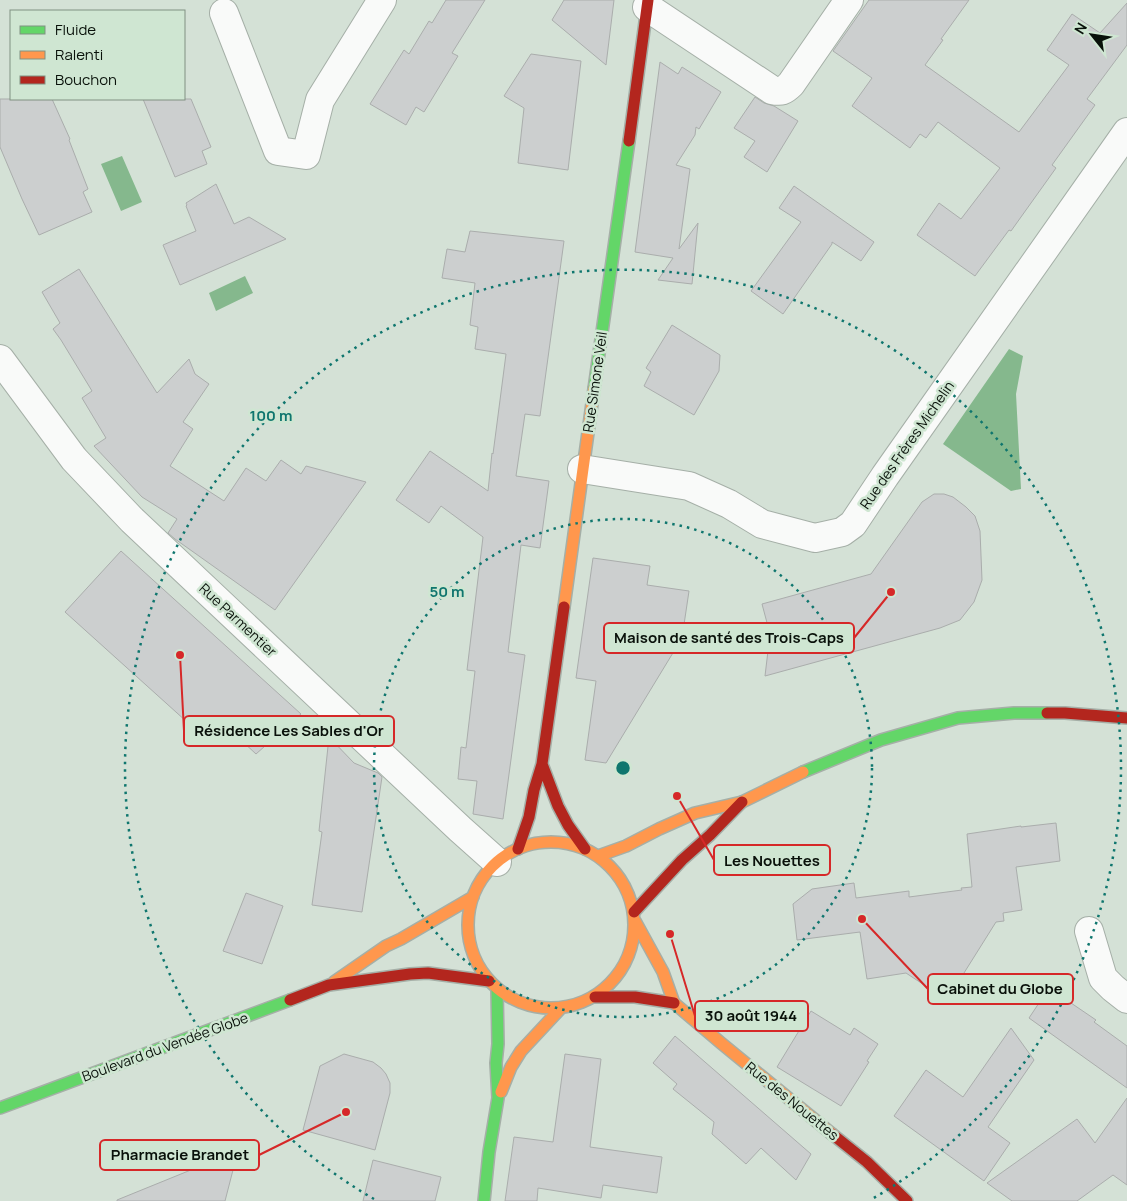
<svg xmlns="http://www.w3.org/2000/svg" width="1127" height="1201" viewBox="0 0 1127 1201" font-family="Manrope,sans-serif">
<rect width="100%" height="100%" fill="#d4e1d6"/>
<!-- water -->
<path fill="#85b88d" d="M122,156L142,202L121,211L101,164Z
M245,276L253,293L216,311L209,293Z
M1009,349L1023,356L1016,394L1021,489L1011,491L943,444Z"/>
<!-- building -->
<path fill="#cccfcf" stroke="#aaadac" d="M446,0H485L452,53L458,56L424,112L416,107L406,125L370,104L404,50L409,54L429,21L432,23Z
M564,0H614L606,65L552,20Z
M869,0H969L941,39L943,40L925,65L1019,132L1069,65L1047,50L1072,14L1100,33L1127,3V45L1087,99L1095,105L1052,165L1056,168L1011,231L1009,230L975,276L917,235L939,203L961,219L1000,168L938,122L926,138L920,134L910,148L852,106L872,78L833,51Z
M531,54L581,61L568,170L518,163L524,108L504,96Z
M660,62L678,74L682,67L721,92L699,129L696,127L695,135L676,165L690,169L679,249L698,223L692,284L658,280L673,258L635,252Z
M755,97L764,103L774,106L798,121L767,172L744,157L755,141L734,128Z
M0,99H52L70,139L69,140L88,189L83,192L92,212L39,235L22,199L0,147Z
M143,99H191L211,147L202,151L207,164L175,177Z
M216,184L234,224L249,217L286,239L180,285L163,245L196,231L186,206L187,205L186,203Z
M794,186L874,242L861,261L832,242V244L783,314L751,291L801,222L779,208Z
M470,231L564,241L540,416L525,414L516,476L549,481L540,548L521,545L508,652L525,655L503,819L473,814L477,781L458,779L461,747L466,748L475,671L467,670L483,537L441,506L429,523L396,500L430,451L488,491L492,453L493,454L506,354L475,349L478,327L470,325L475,283L442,278L447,249L465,252Z
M79,269L157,393L189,359L195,374L209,384L183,422L193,429L170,466L224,501L246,468L266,481L281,460L301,474L306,466L366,482L275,610L175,539L168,533L177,519L142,497L94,446L106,438L82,398L92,391L61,340L53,329L60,323L42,292Z
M672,325L720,355L719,371L694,415L644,386L651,372L646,368Z
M934,494H944L953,497L966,507L975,516L980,531L982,580L974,602L960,620L940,628L765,676L770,634L762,604L871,574L922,502Z
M121,551L301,714L256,754L242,741L237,746L230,740L225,746L212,735L207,740L65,612Z
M593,558L650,566L647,585L689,591L682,638L606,763L585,760L596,681L576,678Z
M329,737L354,763L378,773L382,777L362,912L312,905L322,832L319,831Z
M1056,823L1060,861L1016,867L1022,910L1003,913L1004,921L996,922L947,1000L906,973L867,979L860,932L797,940L793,904L812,889L854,883L856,898L909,891V897L962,890L961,888L972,887L967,834L1021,826V827Z
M246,893L283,906L262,964L223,951Z
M1049,988L1096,1020L1094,1022L1127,1046V1088L1029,1018Z
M811,1011L850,1035L854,1028L878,1044L867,1061L869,1062L841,1106L777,1067Z
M1011,1028L1034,1060L988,1127L1010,1143L984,1181L894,1116L926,1070L963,1097Z
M675,1036L811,1154L796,1180L761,1148L746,1164L712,1134L714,1122L673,1089L677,1084L653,1063Z
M344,1054L373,1062L381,1068L386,1074L390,1083V1093L375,1150L303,1130L320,1066Z
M565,1054L601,1059L590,1147L662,1157L657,1193L603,1185L601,1198L538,1188L537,1201H505L514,1137L553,1142Z
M1127,1098V1185L1113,1175L1077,1201H1012L987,1183L1077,1119L1095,1143Z
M373,1160L441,1177L435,1201H363Z
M208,1163L233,1170L225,1201H117V1200Z"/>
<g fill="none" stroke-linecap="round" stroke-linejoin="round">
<defs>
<path id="street" d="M647,7L772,90C781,92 784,91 791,84L849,0
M224,13L278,151L306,155L320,100L382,0
M0,359L74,459L132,520L460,829L497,862
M582,469L689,486L729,504L762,524L815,538L842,532L853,524L885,476L1127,132
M1089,931L1103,978L1113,988L1127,999"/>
<path id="fast" d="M594,389L629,141
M803,772L881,740L958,718L1014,713H1047
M0,1108L290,1000
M484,1201L489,1152L498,1098L496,1063L498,1044L497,990"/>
<path id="slow" d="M564,607L594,389
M468 925a83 83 0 1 1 166 0a83 83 0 1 1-166 0Z
M598,856L626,846L659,829L695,813L742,802L803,772
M635,921L663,972L674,1003L721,1043L832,1134
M334,982L386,946L401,939L473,897
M501,1092L511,1067L521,1051L561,1008"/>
<path id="jam" d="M629,141L648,0
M1047,713H1065L1127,718
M542,764L558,806L568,825L585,849
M518,849L529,817L534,790L542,764L564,607
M634,912L682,860L710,835L742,802
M595,997H635L674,1003
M290,1000L329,985L410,974L428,973L489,981
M832,1134L867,1162L907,1201"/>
</defs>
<!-- street casing -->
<use href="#street" stroke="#a5afa7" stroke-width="30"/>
<!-- fast casing -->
<use href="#fast" stroke="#a5afa7" stroke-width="14"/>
<!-- slow casing -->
<use href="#slow" stroke="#a5afa7" stroke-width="14"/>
<!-- jam casing -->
<use href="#jam" stroke="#a5afa7" stroke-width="14"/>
<!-- street -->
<use href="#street" stroke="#f9faf9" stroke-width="28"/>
<!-- fast -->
<use href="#fast" stroke="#63d668" stroke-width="11"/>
<!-- slow -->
<use href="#slow" stroke="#ff974d" stroke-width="11"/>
<!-- jam -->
<use href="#jam" stroke="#b3261e" stroke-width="11"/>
</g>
<!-- distance rings -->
<g fill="none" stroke="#0f766e" stroke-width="2.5" stroke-dasharray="2.5 5">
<circle cx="623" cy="768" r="249"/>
<path d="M374 1199A498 498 0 1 1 872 1199"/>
</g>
<g text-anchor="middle" stroke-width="5" stroke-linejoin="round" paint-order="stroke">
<!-- street labels -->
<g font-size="14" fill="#09110a" stroke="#cfe6d2">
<text transform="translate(595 382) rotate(-82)" y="5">Rue Simone Veil</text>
<text transform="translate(907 445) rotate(-55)" y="5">Rue des Frères Michelin</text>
<text transform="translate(238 620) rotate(43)" y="5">Rue Parmentier</text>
<text transform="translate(165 1047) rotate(-20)" y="5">Boulevard du Vendée Globe</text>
<text transform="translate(792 1101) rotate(39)" y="5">Rue des Nouettes</text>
</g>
</g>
<circle cx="623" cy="768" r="8" fill="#0f766e" stroke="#cfe6d2" stroke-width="2.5"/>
<g font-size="15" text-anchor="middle" font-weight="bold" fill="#0f766e" stroke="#cfe6d2" stroke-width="5" stroke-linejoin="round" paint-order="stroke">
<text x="271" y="421">100 m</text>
<text x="447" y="597">50 m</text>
</g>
<!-- callouts -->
<path fill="none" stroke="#d62828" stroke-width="2" d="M891 592L854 638M180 655L184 731M677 796L714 860M862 919L928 989M670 934L695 1016M346 1112L259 1155"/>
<g fill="#d62828" stroke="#cfe6d2" stroke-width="2">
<circle cx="891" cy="592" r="5"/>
<circle cx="180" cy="655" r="5"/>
<circle cx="677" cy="796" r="5"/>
<circle cx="862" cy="919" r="5"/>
<circle cx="670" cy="934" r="5"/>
<circle cx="346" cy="1112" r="5"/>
</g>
<g fill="#cfe6d2" stroke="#d62828" stroke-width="2">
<rect x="604" y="623" width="250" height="30" rx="5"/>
<rect x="184" y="716" width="210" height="30" rx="5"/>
<rect x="714" y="845" width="116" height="30" rx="5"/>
<rect x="928" y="974" width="145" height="30" rx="5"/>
<rect x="695" y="1001" width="113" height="30" rx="5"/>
<rect x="100" y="1140" width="159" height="30" rx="5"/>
</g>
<g font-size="15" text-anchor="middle" font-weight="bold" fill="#09110a">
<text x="729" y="643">Maison de santé des Trois-Caps</text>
<text x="289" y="736">Résidence Les Sables d'Or</text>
<text x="772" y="866">Les Nouettes</text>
<text x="1000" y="994">Cabinet du Globe</text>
<text x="751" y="1021">30 août 1944</text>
<text x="180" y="1160">Pharmacie Brandet</text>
</g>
<!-- legend -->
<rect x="10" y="10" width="175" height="90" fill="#cfe6d2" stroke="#809182"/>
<rect x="20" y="26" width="25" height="8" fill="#63d668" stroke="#809182"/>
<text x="55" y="35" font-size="15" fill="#09110a">Fluide</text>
<rect x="20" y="51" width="25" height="8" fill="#ff974d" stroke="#809182"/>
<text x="55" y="60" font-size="15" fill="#09110a">Ralenti</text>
<rect x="20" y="76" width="25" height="8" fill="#b3261e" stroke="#809182"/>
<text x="55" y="85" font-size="15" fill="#09110a">Bouchon</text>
<!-- north arrow -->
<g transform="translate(1092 35) rotate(300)" stroke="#cfe6d2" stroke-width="4" paint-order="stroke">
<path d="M0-4L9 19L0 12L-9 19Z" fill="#09110a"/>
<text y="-8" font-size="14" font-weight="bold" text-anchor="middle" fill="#09110a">N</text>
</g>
</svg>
